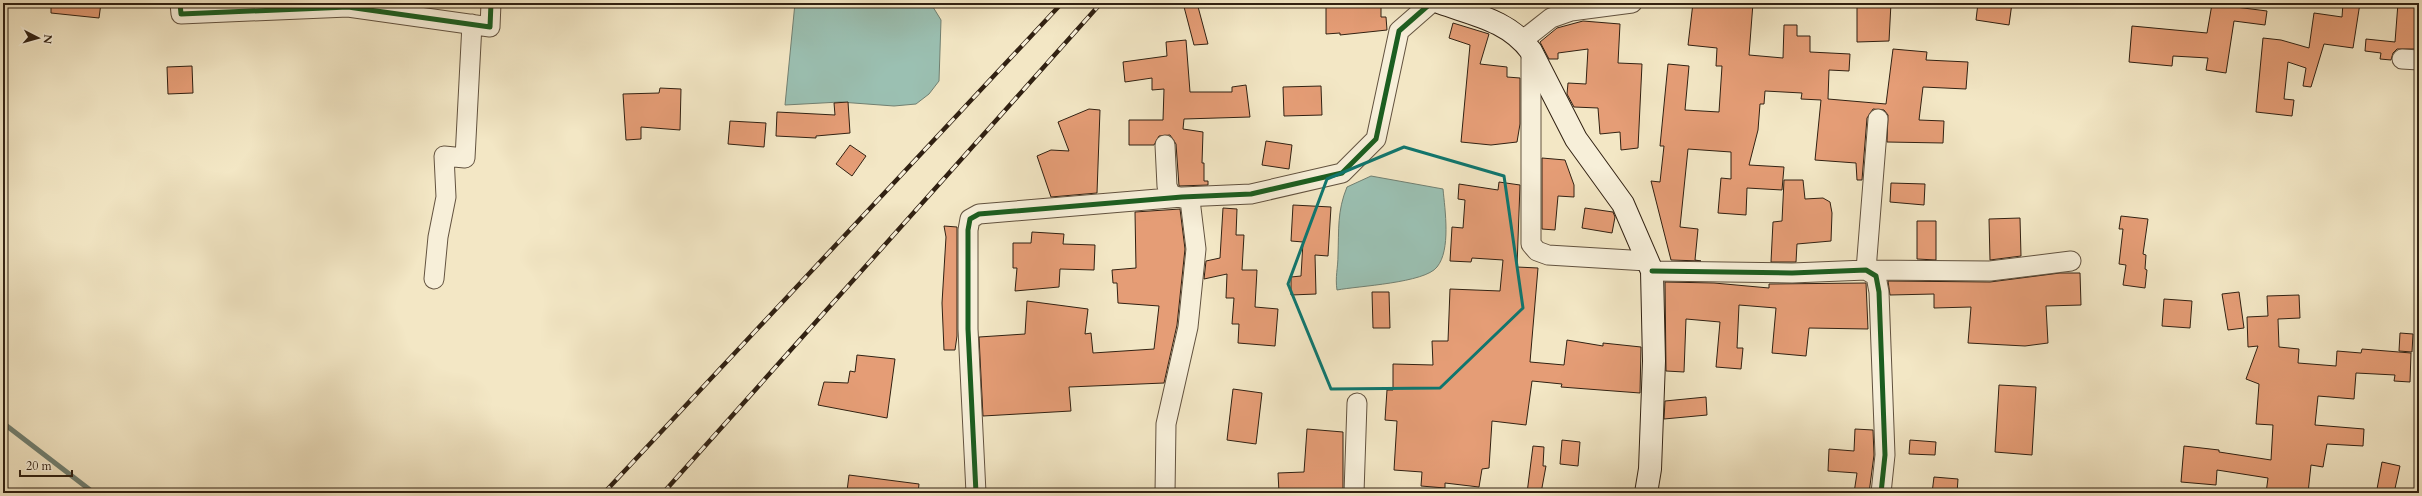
<svg xmlns="http://www.w3.org/2000/svg" width="2422" height="496" viewBox="0 0 2422 496" font-family="Cardo,serif">
<rect width="100%" height="100%" fill="#f3e7c5"/>
<filter id="stains"><feTurbulence type="fractalNoise" baseFrequency=".005" numOctaves="4"/><feColorMatrix values="0 0 0 0 .2 0 0 0 0 .09 0 0 0 0 .02 0 0 0 .5 -.17"/></filter>
<radialGradient id="worn" r=".72"><stop offset=".6" stop-color="#630" stop-opacity="0"/><stop offset="1" stop-color="#630" stop-opacity=".3"/></radialGradient>
<!-- water -->
<path fill="#9bc0b2" stroke="#718072" d="M795,3H867L933,7L941,20L939,81L929,94L916,104L894,106L840,102L785,105Z
M1371,176L1443,189C1445,210 1451,250 1437,267C1425,283 1358,286 1337,290C1335,277 1338,268 1338,255C1339,230 1337,211 1347,187Z"/>
<g fill="none" stroke-linecap="round" stroke-linejoin="round">
<!-- stream -->
<path stroke="#718072" stroke-width="5" d="M3,423L94,493"/>
</g>
<!-- building -->
<path fill="#e59d76" stroke="#312112" d="M51,3H101L99,18L51,13Z
M1183,3H1197L1208,44L1194,45Z
M1326,3H1381V17H1386L1387,30L1340,35V33L1326,34Z
M1693,3H1753L1749,55L1783,58L1784,25H1797V36H1810V52L1850,54L1849,71L1829,70L1828,99L1886,104L1893,49L1927,52L1926,60L1968,62L1966,89L1923,87L1919,120L1944,121L1943,143L1887,142L1888,115L1884,110L1873,109L1867,118L1862,180H1857L1856,163L1815,160L1821,100L1801,99L1802,93L1765,91L1764,104H1760L1758,130L1749,165L1784,167L1782,190L1747,188L1746,215L1718,213L1721,178L1731,179V152L1688,149L1680,227L1698,229L1695,260L1701,261L1671,260L1651,181L1660,182L1664,146H1660L1668,64L1689,66L1685,110L1719,112L1722,66H1716L1717,48L1688,45Z
M1857,3H1891L1889,41L1857,42Z
M1978,3H2012L2009,25L1976,20Z
M2343,3H2360L2353,48L2324,44L2311,87L2303,86L2306,68L2288,62L2284,99L2294,100L2292,116L2256,112L2263,38L2281,40L2309,48L2314,13L2342,17Z
M2398,3H2419V49H2397L2393,53L2391,60L2380,59L2381,53L2365,51L2366,39L2395,42Z
M2212,4L2267,11L2265,25L2234,21L2226,73L2206,70L2208,58L2173,56L2172,66L2129,62L2132,26L2207,33Z
M1583,21L1620,24L1618,63L1642,64L1638,148L1621,150L1620,132L1600,134L1598,108L1574,107L1567,94L1568,83L1586,84L1588,49L1558,53V59H1549L1540,42L1557,28Z
M1453,23L1489,34L1480,64L1507,67V77L1520,78V124L1517,142L1491,145L1461,142L1470,45L1449,38Z
M1186,40L1190,92H1232V87L1246,85L1250,117L1184,119L1183,129L1203,132L1202,163H1204V181H1208V185L1179,186L1176,144L1170,135L1159,136L1154,145H1129V120H1163L1164,89L1152,90V78L1125,82L1123,62L1167,56L1166,42Z
M192,66L193,93L168,94L167,67Z
M1321,86L1322,115L1284,116L1283,87Z
M660,88L681,89L680,130L641,127V139L626,140L623,94L659,93Z
M848,102L850,133L816,136V138L776,136L777,112L835,115L834,103Z
M1089,109L1100,110L1097,193L1051,197L1037,156L1051,150L1069,151L1058,122Z
M730,121L766,123L764,147L728,144Z
M1266,141L1292,145L1289,169L1262,165Z
M850,145L866,156L852,176L836,164Z
M1542,158L1565,160L1574,185V197L1558,196L1555,230L1542,229Z
M1784,180H1803L1805,199L1823,198L1830,202L1832,213L1831,241L1797,244L1796,262H1771L1773,222L1782,221Z
M1499,182L1520,185L1517,267L1538,268L1530,362L1564,365L1567,340L1603,346V343L1641,347L1640,393L1561,387L1562,384L1532,381L1526,425L1492,421L1489,468L1482,469L1479,487L1445,483V488L1421,486L1422,472L1394,470L1397,421L1385,420L1387,390H1393V364L1433,365L1432,341H1448L1450,289L1500,291L1503,260L1472,258L1471,262L1450,261L1452,227L1463,228L1465,200L1458,199L1459,184L1498,190Z
M1891,183L1925,184L1924,205L1890,202Z
M1293,205L1331,207L1328,256L1315,255L1316,294L1291,295V277L1301,276L1303,242L1291,241Z
M1223,208L1237,209L1236,235H1244L1242,270H1257L1255,307L1278,309L1275,346L1238,343L1239,324H1232L1234,298H1226L1227,274L1204,279L1206,261L1220,258Z
M1585,208L1613,212L1615,217L1612,233L1582,228Z
M1180,209L1185,249L1177,325L1164,383L1069,387L1071,411L983,416L979,337L1025,334L1027,301L1088,309L1085,334L1091,333L1093,353L1154,349L1159,306L1118,303L1117,283H1113L1112,270L1136,268L1135,212Z
M2121,216L2148,219L2143,254L2146,255L2145,269L2147,270L2145,288L2123,285L2126,265L2119,264L2123,229H2119Z
M2020,218L2021,256L1990,260L1989,219Z
M1917,221H1936V260L1917,259Z
M944,226L957,227V336L955,350H944L942,303L946,237Z
M1032,232L1064,234L1063,244L1095,245L1094,270L1060,269L1059,287L1015,291L1017,268H1013V243H1031Z
M2060,273H2080L2081,305L2046,306L2048,343L2025,346L1968,343L1971,307L1934,308V294L1890,295L1888,281L1990,282Z
M1665,282L1714,283L1769,288V284L1866,283L1868,329L1809,328L1806,356L1772,353L1776,308L1739,305L1737,348H1743L1741,369L1716,367L1720,322L1686,319L1684,372L1666,371Z
M1372,292H1389L1390,328H1373Z
M2239,292L2244,328L2228,330L2222,294Z
M2299,295L2300,318L2278,319L2279,347L2299,349L2298,363L2336,366L2337,351L2361,353L2362,349L2411,353L2410,382L2394,381L2395,375L2356,373L2354,399L2318,396L2315,425L2364,429L2363,446L2327,444L2323,467L2311,465L2308,493H2266L2268,478L2217,470L2216,485L2181,482L2184,446L2219,450V452L2271,460L2273,425L2256,424L2259,384L2246,379L2258,346L2248,347L2247,317L2268,316L2267,296Z
M2164,299L2192,301L2190,328L2162,326Z
M2400,333L2413,334L2412,352L2399,351Z
M857,355L895,359L887,418L818,405L824,382L848,383L850,371L855,372Z
M1999,385L2036,387L2032,455L1995,452Z
M1233,389L1262,393L1256,444L1227,440Z
M1706,397L1707,415L1664,419L1665,401Z
M1307,429L1343,432V493H1279L1278,473L1304,472Z
M1855,429L1873,430L1874,455L1869,493H1854L1857,473L1828,471L1829,449L1854,451Z
M1562,440L1580,442L1578,466L1560,464Z
M1910,440L1936,442L1935,455L1909,454Z
M1533,446L1544,447L1543,466H1546L1541,493H1527Z
M2382,462L2400,466L2394,493L2377,489Z
M849,475L919,484L918,493L847,491Z
M1934,477L1958,479L1957,493H1932Z"/>
<g fill="none" stroke-linecap="round" stroke-linejoin="round">
<defs>
<path id="minor" d="M180,3L181,14L348,7L490,27L491,3
M1523,40L1551,18L1571,11L1632,3
M1531,51V244L1537,251L1548,255L1647,261
M2402,59L2419,60
M1878,119L1866,270L1990,271L2071,261
M1652,271L1792,273L1866,270L1876,276L1879,292L1885,455L1881,493
M434,279L438,237L446,197L444,156L465,158L472,24
M976,493L968,329V230L970,219L979,214L1182,197L1251,194L1342,173L1376,139L1399,31L1431,3
M1165,493L1166,424L1188,327L1196,249L1190,200L1171,195L1167,186L1165,145
M1354,493L1357,403"/>
<path id="secondary" d="M1441,3C1475,15 1509,21 1531,51L1576,139L1623,204L1652,271L1654,361L1650,469L1646,493"/>
</defs>
<!-- minor casing -->
<use href="#minor" stroke="#62523f" stroke-width="21"/>
<!-- secondary casing -->
<use href="#secondary" stroke="#312112" stroke-width="24"/>
<!-- minor -->
<use href="#minor" stroke="#f7efd9" stroke-width="19"/>
<!-- secondary -->
<use href="#secondary" stroke="#f7efd9" stroke-width="22"/>
<defs>
<path id="rail" d="M604,493L1062,3
M663,493L1101,3"/>
</defs>
<!-- rail casing -->
<use href="#rail" stroke="#312112" stroke-width="4.5"/>
<!-- rail -->
<use href="#rail" stroke="#f7efd9" stroke-width="3" stroke-dasharray="9" stroke-linecap="butt"/>
<defs>
<path id="cycleway" d="M180,3L181,14L348,7L490,27L491,3
M1652,271L1792,273L1866,270L1876,276L1879,292L1885,455L1881,493
M976,493L968,329V230L970,219L979,214L1182,197L1251,194L1342,173L1376,139L1399,31L1431,3"/>
</defs>
<!-- cycleway casing -->
<use href="#cycleway" stroke="#f7efd9" stroke-width="8"/>
<!-- cycleway -->
<use href="#cycleway" stroke="#1b5e20" stroke-width="5"/>
</g>
<!-- marked area -->
<path fill="none" stroke="#0f766e" stroke-width="3" stroke-linejoin="round" d="M1404,147L1504,176L1523,308L1440,388L1331,389L1288,284L1327,179Z"/>
<!-- margin -->
<rect width="2422" height="496" fill="none" stroke="#f3e7c5" stroke-width="16"/>
<rect x="4" y="4" width="2414" height="488" fill="none" stroke="#312112" stroke-width="2"/>
<rect x="8" y="8" width="2406" height="480" fill="none" stroke="#312112"/>
<!-- north arrow -->
<g transform="translate(38 38) rotate(96)" stroke="#f7efd9" stroke-width="3" paint-order="stroke">
<path d="M0-3L7 15L0 10L-7 15Z" fill="#312112"/>
<text y="-6" font-size="11" font-weight="bold" text-anchor="middle" fill="#312112">N</text>
</g>
<!-- scale -->
<path d="M20 470v6h52v-6" fill="none" stroke="#312112" stroke-width="2"/>
<text x="26" y="470" font-size="12" fill="#312112" stroke="#f7efd9" stroke-width="3" paint-order="stroke">20 m</text>
<rect width="100%" height="100%" filter="url(#stains)"/>
<rect width="100%" height="100%" fill="url(#worn)"/>
</svg>
